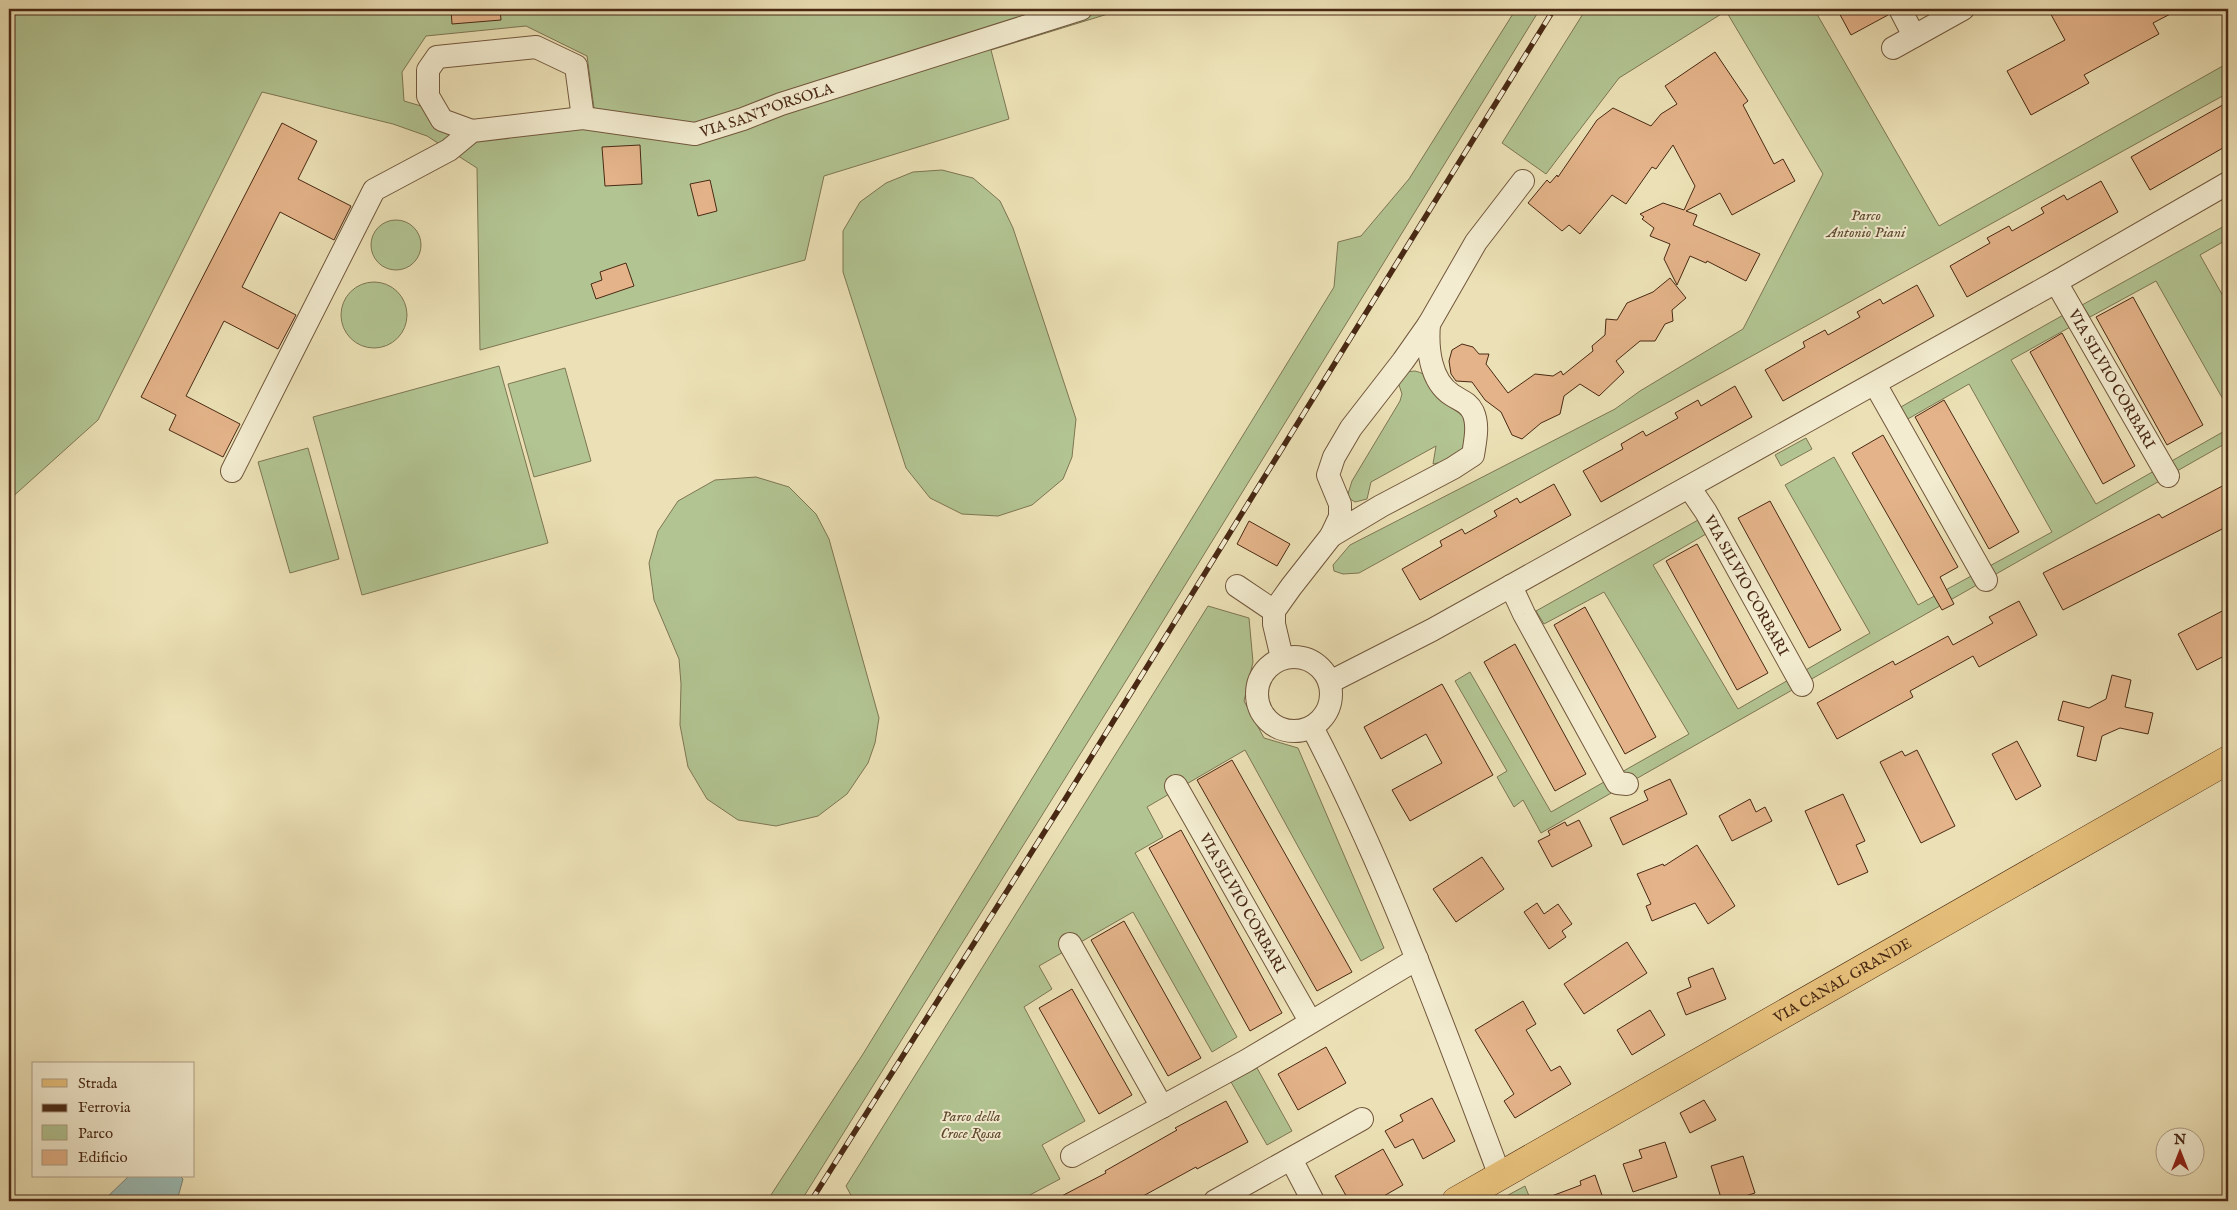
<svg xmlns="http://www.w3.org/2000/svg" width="2237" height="1210" viewBox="0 0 2237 1210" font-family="'IM FELL English',serif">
<rect width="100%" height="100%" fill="#ece1b6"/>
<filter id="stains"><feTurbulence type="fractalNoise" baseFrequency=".004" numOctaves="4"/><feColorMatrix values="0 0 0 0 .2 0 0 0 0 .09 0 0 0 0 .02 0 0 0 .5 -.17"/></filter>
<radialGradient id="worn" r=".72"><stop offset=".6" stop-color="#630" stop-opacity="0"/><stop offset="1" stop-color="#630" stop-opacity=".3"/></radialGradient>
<!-- green -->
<path fill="#b2c492" stroke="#7e7653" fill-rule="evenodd" d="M9,9H1124L991,50L1009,119L824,176L805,260L480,350L477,168L427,136L393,124L262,92L98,420L9,500ZM526,26L587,56L594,108L476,122L404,101L402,72L426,36Z
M1516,9H1540L1134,668L801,1201H767L863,1054L1334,287L1338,242L1361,236L1409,179Z
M1586,9H1814L1939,226L2228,63V93L1359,573L1343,574L1334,571L1333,565L1350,545L1615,409L1640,391L1743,329L1823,174L1726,11L1619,78L1546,174L1502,143Z
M942,170L973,178L1000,201L1013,228L1076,419L1072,457L1063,479L1032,505L998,516L962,514L930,498L906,468L843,272V231L860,202L886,183L913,172Z
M371 245a25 25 0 1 1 50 0a25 25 0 1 1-50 0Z
M2228,224V239L2200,255L2228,305V408L2156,281L2090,317L2082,305Z
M341 315a33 33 0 1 1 66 0a33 33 0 1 1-66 0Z
M2065,314L2072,326L2011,360L2096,504L2228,429V442L1541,833L1523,800L1514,807L1497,777L1507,771L1455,681L1470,672L1551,812L1689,734L1604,592L1544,624L1536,611L1698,520L1706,534L1653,565L1738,709L1870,633L1785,485L1834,457L1918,605L2052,532L1969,384L1906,420L1899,408Z
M499,366L548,543L362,595L313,417Z
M565,368L591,461L534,477L508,384Z
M1415,371C1438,376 1458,407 1469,427C1462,455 1462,458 1433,464L1436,446L1371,482L1367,499L1355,502L1347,497L1352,481L1400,401L1402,394L1397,379L1404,372Z
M1806,438L1812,449L1781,466L1775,455Z
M308,448L339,559L290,573L258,462Z
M756,477L789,487L816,514L829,539L879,718L875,743L868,763L847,794L818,816L776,826L738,820L707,799L688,767L680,725L681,684L679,659L654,600L649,563L658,531L678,501L715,480Z
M1208,606L1249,618L1253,662L1244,701L1264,738L1298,748L1384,948L1361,961L1245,750L1147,807L1163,837L1135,853L1237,1037L1212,1052L1133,912L1039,966L1052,989L1024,1007L1085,1121L1042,1145L1060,1179L1028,1196L1031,1201H854L846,1186Z
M1257,1068L1292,1131L1267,1145L1231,1082Z
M1525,1186L1531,1201H1497Z"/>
<!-- water -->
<path fill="#9bbcb6" stroke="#7a8175" d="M129,1176H180L183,1179L178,1197L174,1201H103Z"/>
<!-- building -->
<path fill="#e4b389" stroke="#492914" d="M451,9H500L501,20L452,24Z
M1837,9H1887L1888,15L1851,35Z
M2048,9H2180L2153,23L2159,34L2084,75L2089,83L2031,115L2007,71L2065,40Z
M1715,52L1748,101L1743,105L1774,164L1783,159L1795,181L1732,215L1720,193L1686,211L1697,215L1693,225L1760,254L1746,281L1707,261L1706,263L1690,256L1677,285L1664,259L1670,244L1650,236L1654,228L1642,219L1644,217L1640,214L1663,203L1684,210L1695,186L1673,145L1656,169L1652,167L1626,204L1612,195L1580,234L1569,225L1562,231L1528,203L1547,180L1550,183L1557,175L1558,177L1597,120L1613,108L1651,126L1661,114L1677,104L1665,86Z
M2228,102V145L2150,190L2131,157Z
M282,123L317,141L298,179L351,206L334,240L280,212L242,287L296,315L278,349L224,321L186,396L240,424L223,457L169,430L176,415L141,397Z
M640,145L642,184L605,186L602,147Z
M710,180L717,211L698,216L690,184Z
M2101,181L2118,212L1967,297L1950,266L1990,243L1987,238L2009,226L2012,231L2044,213L2041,208L2064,195L2067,200Z
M626,263L634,286L596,299L591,284L602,280L600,272Z
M1670,278L1686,298L1672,310L1673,321L1665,324L1655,341H1640L1616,361L1624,372L1599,396L1580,384L1564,396L1560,414L1541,423L1522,439L1512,435L1501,412L1485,400L1472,382L1456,381L1451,374L1449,361L1452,350L1462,344L1473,347L1479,354H1489L1486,364L1508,393L1535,374L1553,376L1561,371L1563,375L1593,351L1592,346L1605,335L1606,319L1617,320L1627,303L1653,292Z
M1917,285L1934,316L1783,401L1765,370L1805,347L1803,342L1825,330L1828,335L1860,317L1857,312L1880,299L1883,304Z
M2133,297L2203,425L2167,445L2096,317Z
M2062,333L2135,466L2103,484L2030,352Z
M1735,386L1752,417L1601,502L1583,471L1623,449L1621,444L1643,431L1646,436L1678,418L1675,413L1698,400L1701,406Z
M1944,400L2019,532L1989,549L1915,417Z
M1883,435L1958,567L1940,577L1954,604L1942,610L1852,453Z
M2228,483V526L2063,610L2043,573L2159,514L2162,518Z
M1554,484L1571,515L1420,600L1402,569L1442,546L1440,541L1462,529L1465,534L1497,516L1494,511L1517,498L1520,503Z
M1770,501L1841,630L1809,648L1738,518Z
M1249,521L1290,544L1277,566L1237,544Z
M1697,544L1768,673L1737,690L1666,561Z
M2019,601L2037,635L1979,667L1973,656L1910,691L1913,697L1837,739L1817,703L1893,661L1895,665L1948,636L1953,645L1993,623L1989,617Z
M1585,607L1656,737L1625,754L1554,625Z
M2228,608V654L2197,670L2178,634Z
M1515,644L1586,774L1555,791L1484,662Z
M2112,675L2131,680L2125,707L2153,713L2148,734L2120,728L2102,736L2096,761L2077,756L2084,727L2058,720L2063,701L2089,708L2106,699Z
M1442,684L1493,775L1410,821L1392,790L1442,763L1426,734L1381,759L1364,727Z
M2017,741L2041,786L2016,800L1992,754Z
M1917,750L1955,826L1921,843L1880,762L1902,751L1905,756Z
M1232,760L1352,972L1317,991L1197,780Z
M1670,779L1687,814L1623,845L1610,818L1648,800L1644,791Z
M1843,794L1865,841L1856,845L1868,872L1838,885L1805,811Z
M1750,799L1756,812L1765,807L1772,821L1732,841L1719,816Z
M1579,820L1592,846L1552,867L1538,841L1550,835L1548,831L1565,822L1567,826Z
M1181,830L1282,1013L1250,1031L1149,848Z
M1697,845L1735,906L1708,924L1695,903L1652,921L1646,906L1651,904L1637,874L1663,864L1664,866Z
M1482,857L1504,889L1456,922L1433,889Z
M1537,903L1544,914L1558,904L1572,924L1562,931L1566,937L1549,949L1524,912Z
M1124,921L1201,1058L1168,1076L1091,940Z
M1627,942L1647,973L1584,1014L1564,984Z
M1713,968L1726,999L1686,1015L1677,993L1691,987L1688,978Z
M1072,989L1132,1095L1099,1114L1039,1008Z
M1523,1001L1536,1024L1526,1030L1551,1071L1560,1066L1571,1084L1515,1118L1504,1101L1514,1094L1475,1030Z
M1650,1010L1665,1035L1632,1055L1617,1030Z
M1326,1047L1346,1083L1298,1110L1278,1074Z
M1432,1098L1455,1141L1423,1159L1413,1139L1395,1148L1385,1131L1403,1121L1400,1115Z
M1704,1100L1716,1120L1690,1133L1680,1113Z
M1226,1101L1248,1142L1197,1169L1196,1167L1134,1201H1052L1106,1173L1105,1171L1177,1130L1175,1128Z
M1665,1142L1677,1177L1633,1192L1623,1164L1642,1158L1639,1150Z
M1383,1149L1403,1185L1375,1201H1349L1335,1176Z
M1743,1156L1755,1193L1729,1201H1722L1711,1166Z
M1595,1175L1604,1201H1542L1541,1200L1581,1185L1580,1181Z"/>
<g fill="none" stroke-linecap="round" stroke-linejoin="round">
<defs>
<g id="minor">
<path d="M1900,9L1914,36"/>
<path d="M1893,48L1963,9"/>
<path d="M472,131L442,120L428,96V70L437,57L536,47L576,66L583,118"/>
<path id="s1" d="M2056,282L2168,476"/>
<path d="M1875,384L1986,580"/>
<path id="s2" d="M232,471L374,190L449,150L472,131L583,118L695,134L743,119L781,104L1081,9"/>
<path id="s3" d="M1689,487L1706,512L1802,685"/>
<path d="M1331,536L1381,506L1453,468L1473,455C1475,442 1479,425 1473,412C1468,402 1461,401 1452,395C1430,381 1427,348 1429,324"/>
<path d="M1237,586L1274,611"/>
<path d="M1511,586L1524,614L1617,783L1627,784"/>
<circle cx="1294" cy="694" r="37"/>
<path d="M1282,658L1274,624V611L1291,587L1331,536L1340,517V504L1328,475L1334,457L1351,428L1403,361L1429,324L1476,242L1523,181"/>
<path d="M1330,682L1432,630L2056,282L2228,183"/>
<path d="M1312,727C1387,871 1443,1025 1500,1176"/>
<path id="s4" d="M1176,786L1310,1021"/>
<path d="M1070,944L1162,1107"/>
<path d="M1072,1156L1246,1061L1417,959"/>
<path d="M1291,1159L1313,1201"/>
<path d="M1215,1201L1362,1119"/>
</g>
<g id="major">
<path id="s5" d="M1456,1201L2228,760"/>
</g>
</defs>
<!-- minor casing -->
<use href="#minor" stroke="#72573c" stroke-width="24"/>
<!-- major casing -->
<use href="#major" stroke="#492914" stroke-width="29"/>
<!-- minor -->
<use href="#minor" stroke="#f3ecd0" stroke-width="22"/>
<!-- major -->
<use href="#major" stroke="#e6c07b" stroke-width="28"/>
<defs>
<path id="rail" d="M811,1201L1064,801L1554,9"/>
</defs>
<!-- rail casing -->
<use href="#rail" stroke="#492914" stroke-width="5.5"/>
<!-- rail -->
<use href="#rail" stroke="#f3ecd0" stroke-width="4" stroke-dasharray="11" stroke-linecap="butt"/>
</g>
<g text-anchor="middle" stroke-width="4" stroke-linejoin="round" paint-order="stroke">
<!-- street labels -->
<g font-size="15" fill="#492914" stroke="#f3ecd0">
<text dy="5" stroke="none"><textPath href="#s2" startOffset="730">VIA SANT'ORSOLA</textPath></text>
<text dy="5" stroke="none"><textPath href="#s1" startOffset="112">VIA SILVIO CORBARI</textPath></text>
<text dy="5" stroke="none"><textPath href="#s3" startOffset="114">VIA SILVIO CORBARI</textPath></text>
<text dy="5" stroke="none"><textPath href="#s4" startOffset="135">VIA SILVIO CORBARI</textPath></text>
<text dy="5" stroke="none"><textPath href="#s5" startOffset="445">VIA CANAL GRANDE</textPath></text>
</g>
<!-- park labels -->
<g font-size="15" font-style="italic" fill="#5e482d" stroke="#f3ecd0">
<text x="1866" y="220">Parco<tspan x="1866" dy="17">Antonio Piani</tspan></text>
<text x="971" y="1121">Parco della<tspan x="971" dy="17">Croce Rossa</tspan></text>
</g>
</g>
<!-- margin -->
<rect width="2237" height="1210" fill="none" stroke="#ece1b6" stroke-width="30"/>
<rect x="10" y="10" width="2217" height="1190" fill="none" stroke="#492914" stroke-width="2.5"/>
<rect x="15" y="15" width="2207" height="1180" fill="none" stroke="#492914"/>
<!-- legend -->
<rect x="32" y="1062" width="162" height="115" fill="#f3ecd0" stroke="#af9e85"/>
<rect x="42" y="1079" width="25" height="8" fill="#e6c07b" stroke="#af9e85"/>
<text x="78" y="1088" font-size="15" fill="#492914">Strada</text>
<rect x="42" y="1104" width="25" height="8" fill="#492914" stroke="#af9e85"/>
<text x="78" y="1112" font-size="15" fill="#492914">Ferrovia</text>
<rect x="42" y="1125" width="25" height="15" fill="#b2c492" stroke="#af9e85"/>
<text x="78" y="1138" font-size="15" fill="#492914">Parco</text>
<rect x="42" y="1150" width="25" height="15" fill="#e4b389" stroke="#af9e85"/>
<text x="78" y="1162" font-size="15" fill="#492914">Edificio</text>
<!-- north arrow -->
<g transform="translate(2180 1152)"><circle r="24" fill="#f3ecd0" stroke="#af9e85"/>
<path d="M0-4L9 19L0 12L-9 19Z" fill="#8f2418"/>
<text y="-8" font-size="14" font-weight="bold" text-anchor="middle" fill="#492914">N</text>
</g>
<rect width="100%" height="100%" filter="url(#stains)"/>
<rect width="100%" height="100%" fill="url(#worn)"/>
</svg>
